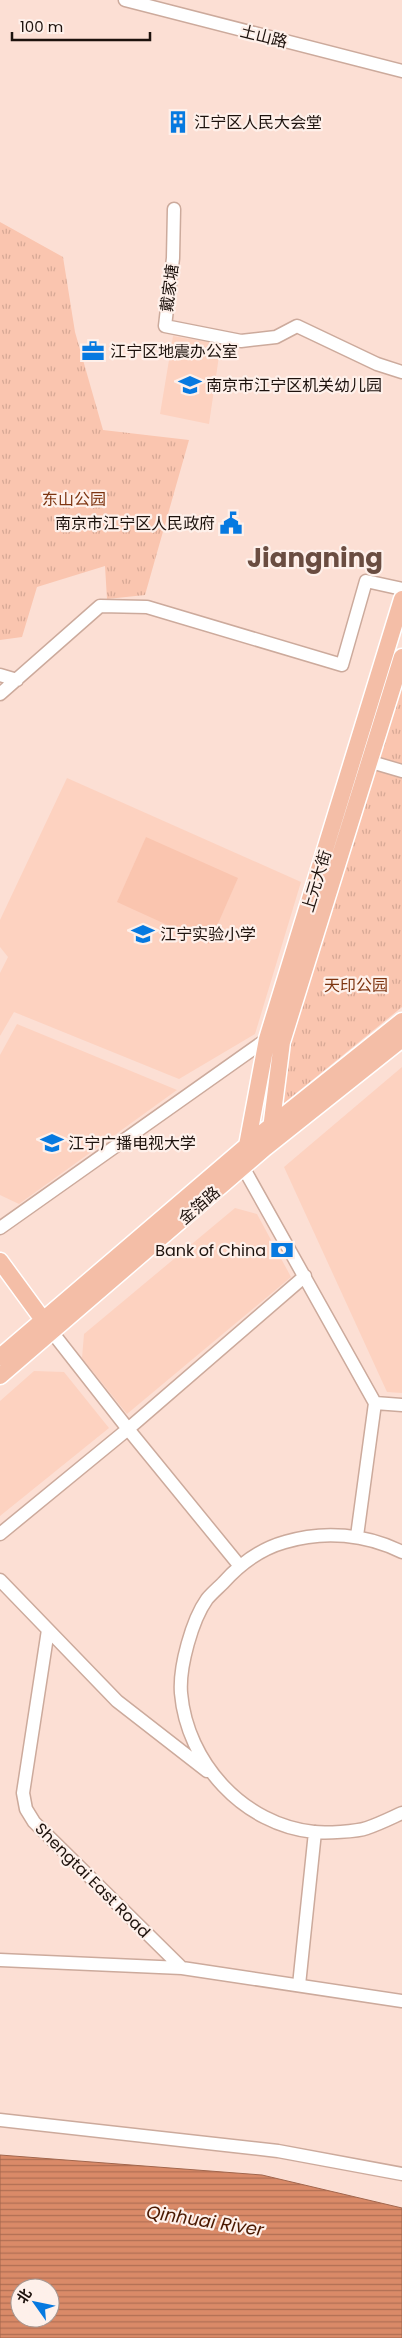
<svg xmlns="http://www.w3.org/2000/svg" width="402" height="2338" viewBox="0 0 402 2338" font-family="Poppins,'Noto Sans SC',sans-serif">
<defs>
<pattern id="park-tufts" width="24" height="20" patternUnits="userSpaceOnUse" patternTransform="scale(1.25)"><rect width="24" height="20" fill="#fac5af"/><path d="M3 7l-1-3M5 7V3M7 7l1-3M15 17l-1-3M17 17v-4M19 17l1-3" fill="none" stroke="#d6a895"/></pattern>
<pattern id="water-rules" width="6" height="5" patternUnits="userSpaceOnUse" patternTransform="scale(1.25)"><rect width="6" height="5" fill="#da8a68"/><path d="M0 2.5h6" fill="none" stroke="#b06f54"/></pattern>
</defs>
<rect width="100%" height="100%" fill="#fcdfd4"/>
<!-- built -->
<path fill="#fdd2c0" d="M173,336L215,343L219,356L209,424L160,414Z
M67,778L301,882L255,1034L179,1079L14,1012L0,1036V973L8,957L0,947V920Z
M17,1024L177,1090L19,1204L0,1195V1055Z
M402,1067V1393L387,1392L284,1167Z
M235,1208L257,1214L291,1277L127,1414L82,1358L84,1334Z
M34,1371L64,1372L109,1428L0,1516V1401Z"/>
<!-- green -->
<path fill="#fac5af" d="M146,837L238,878L209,944L117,902Z"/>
<!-- park -->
<path fill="url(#park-tufts)" d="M0,222L63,257L75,332L103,430L189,440L145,595L107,599L105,566L37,587L22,637L0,640Z
M402,680V1007L283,1104L288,1044Z"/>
<!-- water -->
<path fill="url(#water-rules)" stroke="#a1664d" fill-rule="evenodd" d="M0,2155L262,2175L402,2208V2338H0ZM20,2288H50V2318H20Z"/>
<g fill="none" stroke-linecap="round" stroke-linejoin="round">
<defs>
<path id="minor" d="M125,0L402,71
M174,209L173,258L165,326L241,341L276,337L297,326L377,364L402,372
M0,675L17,680
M0,694L100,606L147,607L342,665L366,581L402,589
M361,759L402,771
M243,1167L375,1403L357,1536
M0,1228L267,1039
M52,1332L128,1429L239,1565
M375,1403L402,1405
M0,1534L128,1429L305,1276
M402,1552C366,1534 324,1530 285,1542C260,1549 240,1564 223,1583C218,1588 212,1593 207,1599C192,1620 179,1667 181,1693C187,1763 244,1825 314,1832C326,1833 356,1832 367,1828C379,1824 391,1818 402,1813
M0,1580L117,1701L207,1771
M48,1630L23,1793L26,1809L34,1822L182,1968
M0,1960L182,1968L402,2001
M299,1985L315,1832
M0,2120L278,2151L402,2174"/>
<path id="major" d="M271,1129L282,1042L402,657
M243,1167L267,1039L402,599
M0,1261L49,1328
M0,1357L257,1137L402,1021
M0,1376L265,1148L402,1039"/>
</defs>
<!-- minor casing -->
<use href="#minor" stroke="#ccaa9c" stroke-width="15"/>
<!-- major casing -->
<use href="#major" stroke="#fff" stroke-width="19"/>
<!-- minor -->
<use href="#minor" stroke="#fff" stroke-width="12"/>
<!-- major -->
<use href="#major" stroke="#f4bea7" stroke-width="16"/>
</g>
<!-- icons -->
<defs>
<symbol id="building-bare" viewBox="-9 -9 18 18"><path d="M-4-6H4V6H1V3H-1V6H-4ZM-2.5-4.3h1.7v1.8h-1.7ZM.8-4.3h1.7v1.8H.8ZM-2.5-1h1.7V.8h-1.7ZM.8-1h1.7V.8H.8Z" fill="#0679e0" stroke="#fef0ea" stroke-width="2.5" paint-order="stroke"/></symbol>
<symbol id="office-bare" viewBox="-9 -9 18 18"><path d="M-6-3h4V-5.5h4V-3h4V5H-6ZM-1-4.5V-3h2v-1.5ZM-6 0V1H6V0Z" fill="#0679e0" stroke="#fef0ea" stroke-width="2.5" paint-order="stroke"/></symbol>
<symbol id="school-bare" viewBox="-9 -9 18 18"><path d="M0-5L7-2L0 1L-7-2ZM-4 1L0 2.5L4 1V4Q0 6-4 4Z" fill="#0679e0" stroke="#fef0ea" stroke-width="2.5" paint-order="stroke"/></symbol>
<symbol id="civic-bare" viewBox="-9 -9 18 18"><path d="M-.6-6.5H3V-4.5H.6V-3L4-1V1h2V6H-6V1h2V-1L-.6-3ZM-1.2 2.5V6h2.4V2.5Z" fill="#0679e0" stroke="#fef0ea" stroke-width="2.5" paint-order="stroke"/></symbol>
<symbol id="university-bare" viewBox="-9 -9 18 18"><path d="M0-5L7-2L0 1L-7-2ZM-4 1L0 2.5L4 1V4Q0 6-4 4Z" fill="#0679e0" stroke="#fef0ea" stroke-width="2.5" paint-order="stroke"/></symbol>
<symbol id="bank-bare" viewBox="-9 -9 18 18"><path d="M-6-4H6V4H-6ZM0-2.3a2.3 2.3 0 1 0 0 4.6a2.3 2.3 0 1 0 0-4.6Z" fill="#0679e0" stroke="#fef0ea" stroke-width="2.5" paint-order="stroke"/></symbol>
</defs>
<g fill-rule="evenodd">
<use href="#building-bare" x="162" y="106" width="32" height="32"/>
<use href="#office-bare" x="77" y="335" width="32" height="32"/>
<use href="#school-bare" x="174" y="369" width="32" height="32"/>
<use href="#civic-bare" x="215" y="507" width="32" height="32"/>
<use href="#school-bare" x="127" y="918" width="32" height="32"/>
<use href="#university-bare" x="36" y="1127" width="32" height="32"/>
<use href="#bank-bare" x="266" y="1234" width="32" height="32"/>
</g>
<g text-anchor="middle" stroke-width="4.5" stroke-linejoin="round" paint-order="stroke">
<!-- street labels -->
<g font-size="16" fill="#1d120d" stroke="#fef0ea">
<text transform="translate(264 36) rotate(14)" y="6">土山路</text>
<text transform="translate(169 288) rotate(-83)" y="6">戴家塘</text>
<text transform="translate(316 881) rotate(-73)" y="6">上元大街</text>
<text transform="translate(199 1205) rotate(-41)" y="6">金箔路</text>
<text transform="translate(93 1880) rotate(45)" y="6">Shengtai East Road</text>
</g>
<!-- poi labels -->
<g font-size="16" fill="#1d120d" stroke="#fef0ea" text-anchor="start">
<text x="194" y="128">江宁区人民大会堂</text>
<text x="110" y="357">江宁区地震办公室</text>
<text x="206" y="391">南京市江宁区机关幼儿园</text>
<text x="215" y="529" text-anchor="end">南京市江宁区人民政府</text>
<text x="160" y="940">江宁实验小学</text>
<text x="68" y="1149">江宁广播电视大学</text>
<text x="266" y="1256" text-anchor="end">Bank of China</text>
</g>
<!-- park labels -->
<g font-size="16" fill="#7d3410" stroke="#fef0ea">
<text x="74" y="505">东山公园</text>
<text x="356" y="991">天印公园</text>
</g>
<!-- water labels -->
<g font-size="18" font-style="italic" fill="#4a1800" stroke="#fef0ea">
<text transform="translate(205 2221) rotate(9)" y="6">Qinhuai River</text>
</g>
<!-- town labels -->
<g font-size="26" font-weight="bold" fill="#6a4d41" stroke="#fef0ea">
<text x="315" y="567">Jiangning</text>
</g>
</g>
<!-- north arrow -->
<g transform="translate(35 2303) rotate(303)"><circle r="24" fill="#fef0ea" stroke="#a49792"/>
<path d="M0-4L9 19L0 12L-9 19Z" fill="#0679e0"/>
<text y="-8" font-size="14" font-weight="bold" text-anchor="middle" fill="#1d120d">北</text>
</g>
<!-- scale -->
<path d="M12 32v8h138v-8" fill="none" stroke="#1d120d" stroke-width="2.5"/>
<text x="20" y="32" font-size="15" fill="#1d120d" stroke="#fef0ea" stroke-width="4" paint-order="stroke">100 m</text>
</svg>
